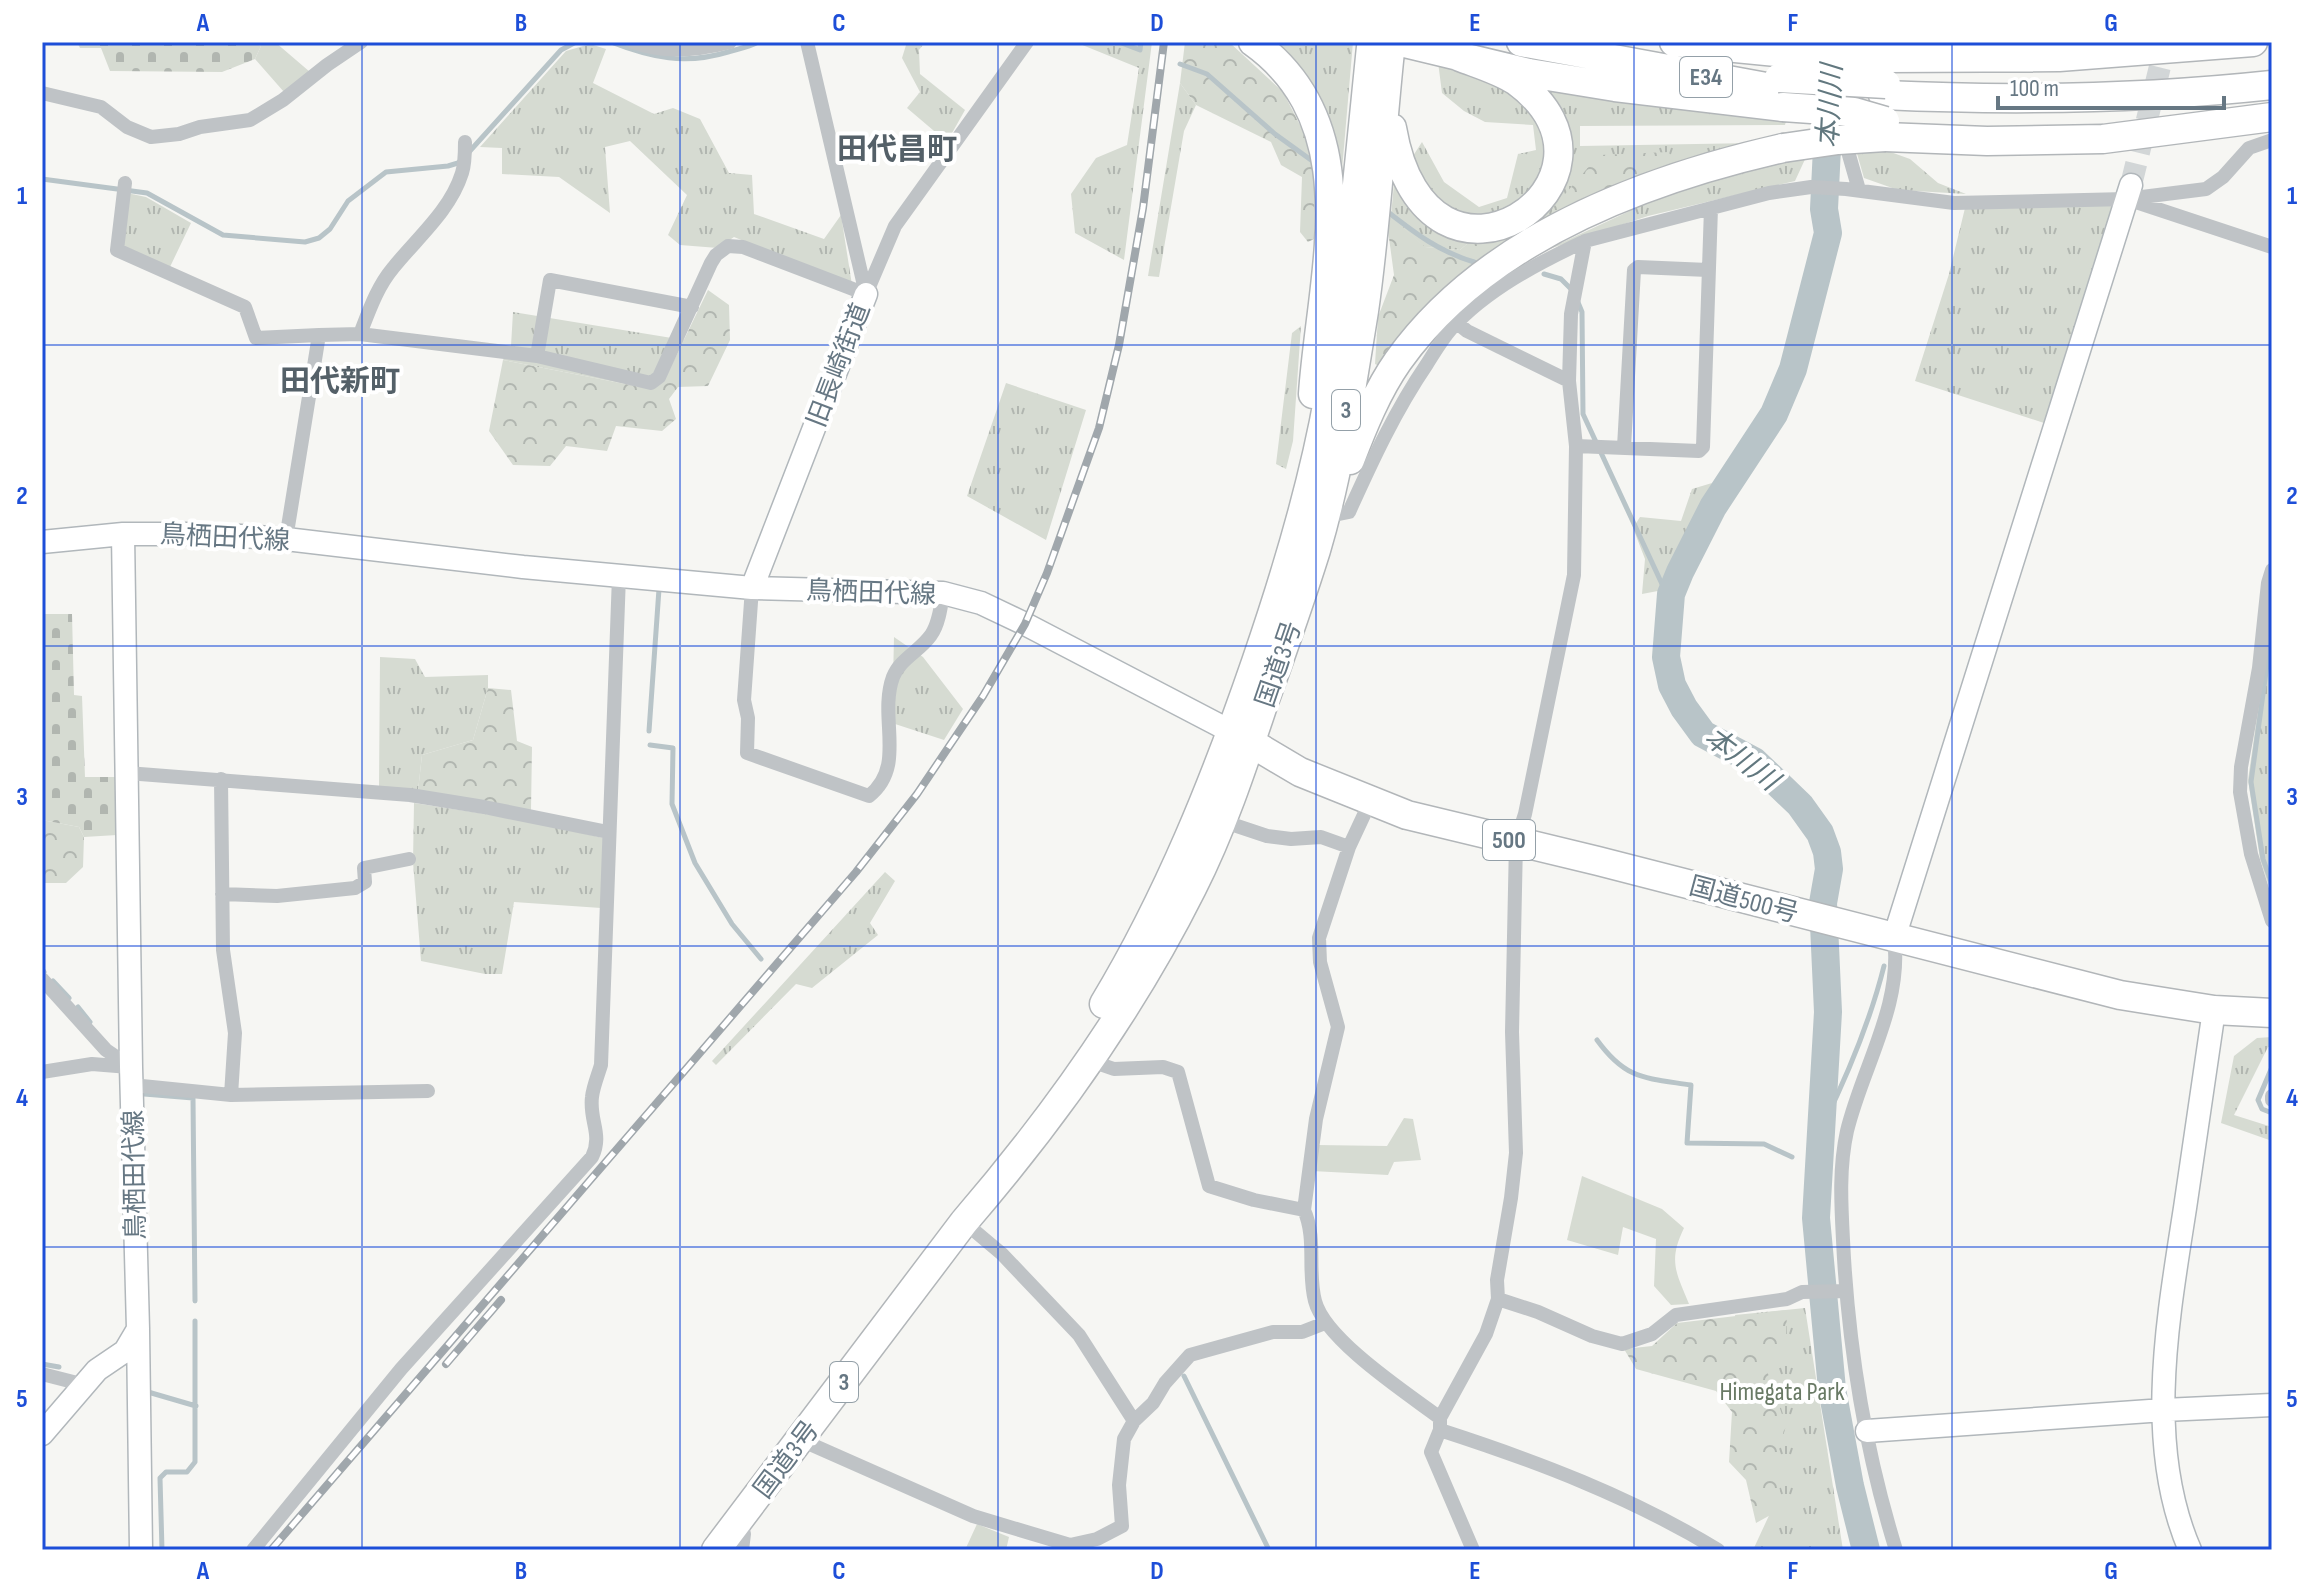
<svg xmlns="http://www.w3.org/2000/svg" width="2314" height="1592" viewBox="0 0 2314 1592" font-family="'Sofia Sans Condensed','Noto Sans JP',sans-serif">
<defs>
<pattern id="grass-tufts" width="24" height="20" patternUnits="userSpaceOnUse" patternTransform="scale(2)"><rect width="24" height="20" fill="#d6dbd2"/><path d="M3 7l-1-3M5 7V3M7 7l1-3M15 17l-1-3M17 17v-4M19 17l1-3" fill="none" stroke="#b1b6b0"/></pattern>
<pattern id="forest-crowns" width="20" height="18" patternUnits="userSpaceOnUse" patternTransform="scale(2)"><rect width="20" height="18" fill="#d6dbd2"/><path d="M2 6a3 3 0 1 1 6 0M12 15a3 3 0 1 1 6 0" fill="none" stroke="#b1b6b0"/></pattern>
<pattern id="cemetery-stones" width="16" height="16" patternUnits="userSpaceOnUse" patternTransform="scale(2)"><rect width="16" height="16" fill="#d6dbd2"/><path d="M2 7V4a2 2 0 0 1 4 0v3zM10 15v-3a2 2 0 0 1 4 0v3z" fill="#b1b6b0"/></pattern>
</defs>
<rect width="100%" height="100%" fill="#f6f6f3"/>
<!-- grass -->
<path fill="url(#grass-tufts)" d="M907,42H925L919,50L920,74L965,110L947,142L907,108L920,92L902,58Z
M1075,42H1152L1124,260L1075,233L1071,194L1096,158L1127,145L1139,68Z
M1266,42H1353L1342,170L1336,163Z
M590,44L606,49L593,83L654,114L673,108L700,119L729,173L752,175L754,214L824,239L841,215L852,285L734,237L718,248L680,245L668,235L687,195L630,141L605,147L610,213L559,177L502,174V148L480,147L566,51Z
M1438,62L1493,79L1520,99L1543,125L1547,156L1538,184L1519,206L1493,217L1462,216L1431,198L1409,162L1422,142L1444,182L1479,207L1507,198L1518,154L1536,150L1533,125L1485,122L1464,111L1442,93Z
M1533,82L1787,117L1785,125L1580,126V146L1754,143L1553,222L1508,246L1504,235L1565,179Z
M1180,83L1196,105L1184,131L1159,277L1148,276Z
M1856,150H1885L1910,159L1938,183L1966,194L1898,190L1864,178Z
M1807,155L1795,181L1648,216L1546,250L1664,195Z
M1395,173L1475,237L1460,250L1424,247L1391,216Z
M127,193L146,197L191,223L169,269L123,249Z
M2116,205L2044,423L1915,381L1949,274L1965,208Z
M513,312L684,340L664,381L651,389L503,360L511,346Z
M1301,326L1293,441L1286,469L1276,464L1292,333Z
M1006,383L1086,410L1046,540L967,496Z
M1712,483L1663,590L1642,594L1645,559L1633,528L1640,517L1681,521L1692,489Z
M2272,611V896L2260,859L2248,780Z
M894,637L923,657L963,709L944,740L892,723Z
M380,657L415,659L425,677L488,675V688L473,740L422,755L418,791L379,788Z
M414,803L531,821L603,838L601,908L514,902L502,974H485L421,961L413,862Z
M885,872L895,881L870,923L878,935L812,988L796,984L716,1065L712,1061Z
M2272,1037V1047H2268L2234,1115L2272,1127V1141L2221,1123L2234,1056L2257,1038Z
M1805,1308L1843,1550H1753L1772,1509L1735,1315Z"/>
<!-- forest -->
<path fill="url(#forest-crowns)" d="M1185,42H1229L1283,92L1315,154L1314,239L1308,242L1300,232L1302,177L1281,165L1271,142L1196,105L1180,83Z
M1669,152L1672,168L1553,222L1552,209L1599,155Z
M1391,216L1425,247L1460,250L1475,237L1504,235L1508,246L1446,289L1409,325L1383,368L1375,364L1378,317L1394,275L1387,223Z
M708,290L729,305L730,340L708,386L678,387L669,399L676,419L662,431L616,426L607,451L566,446L550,466L513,465L489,431L503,360L651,389L664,381Z
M488,688L511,690L517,741L532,747L531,810L418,791L422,755L473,740Z
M42,820L79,827L84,837L83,867L66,883H42Z
M1787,1310L1786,1342L1766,1368L1786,1426L1775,1463L1783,1508L1756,1523L1746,1480L1729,1462L1732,1412L1716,1391L1636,1369L1624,1349L1652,1346L1677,1323Z"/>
<!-- cemetery -->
<path fill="url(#cemetery-stones)" d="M77,42H251L261,46L255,59L222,72L110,71L101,48H80Z
M42,614H72L74,695L82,696L85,777H118L117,835L84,837L79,827L42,820Z"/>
<!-- garden -->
<path fill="#d6dbd2" d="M251,42H275L310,72L284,92L255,59L261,46Z
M1404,1118L1413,1119L1421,1160L1394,1162L1388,1175L1312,1171L1317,1145L1387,1146Z
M1582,1176L1662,1209L1684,1228C1668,1261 1676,1272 1689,1304L1671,1305L1654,1286L1656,1239L1623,1227L1618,1255L1567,1240Z
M977,1524L1009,1537L1006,1550H965Z"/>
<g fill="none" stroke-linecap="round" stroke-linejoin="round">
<!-- stream -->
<path stroke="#b8c4c8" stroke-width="5" d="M611,42C652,58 685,65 728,52C738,49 749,47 758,42
M1119,42L1140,50L1141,42
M1180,64L1207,74L1275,134L1311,160
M469,152L561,50L576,42
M42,179L147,193L223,235L305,242L319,238L330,229L348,201L386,172L448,166L458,163L462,159
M1388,212C1416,234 1440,252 1474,262
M1544,274L1561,279L1573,291
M1577,300L1582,312L1583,414L1662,584L1671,594
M2272,628L2251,782L2263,859L2272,884
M649,731L659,589
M650,745L673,748L672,804L695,863L732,924L761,959
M42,969L44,972
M53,981L69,998
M78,1007L90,1022
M1597,1040C1626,1080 1645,1078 1691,1085L1687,1143L1764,1144L1792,1157
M2272,1067L2258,1100L2262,1109L2272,1113
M144,1094L193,1098L195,1301
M1823,1125C1848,1074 1870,1022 1884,966
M42,1364L59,1367
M1184,1376L1269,1550
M148,1392L196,1406
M162,1550L160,1478L166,1472H187L195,1462V1321"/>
<!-- river -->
<path stroke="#b8c4c8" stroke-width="28" d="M1830,87L1824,209L1828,233L1793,369L1774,414L1713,507L1680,572L1671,594L1666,657L1672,685L1684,708L1703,734L1754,761L1800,805L1820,833L1827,852L1829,869L1823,903L1828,1012L1816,1218L1832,1389L1850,1486L1866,1550"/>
<!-- secondary-tunnel -->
<path stroke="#d2d6d7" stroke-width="22" stroke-dasharray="22 11" stroke-linecap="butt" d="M2131,185L2166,42"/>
<defs>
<path id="secondary" d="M42,542L123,534H211L286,539L523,567L752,588L943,593L981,603L1025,624L1232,732
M752,588L866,294
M1894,938L2131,185
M138,1330L141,1550
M1867,1431L2164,1410L2272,1405
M42,1434L97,1370L125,1351L138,1329L131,1067L123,534
M2190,1550C2144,1444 2168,1318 2185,1208C2195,1142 2204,1076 2214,1010"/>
<path id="highway" d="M1253,42C1370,126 1321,275 1313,394
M1400,42L1529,73L1615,87L1783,107
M1521,42L1766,87
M1674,42L1786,53
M1886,58L2059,57L2253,42
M1883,95C2013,101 2142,99 2272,85
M1392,128C1427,332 1650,179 1516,81C1499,70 1478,64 1460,57
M1885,137L1987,141L2103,139L2272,117
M1350,460C1363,426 1377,391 1398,361C1485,239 1642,180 1783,148
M1236,734L1300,772L1407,815L1598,861L2120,995L2214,1010L2272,1013
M1104,1004C1169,896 1215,781 1256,662C1286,575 1313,486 1329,395C1349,279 1359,164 1371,47
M716,1550L964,1222C1051,1121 1132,1008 1192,888C1222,829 1243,765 1264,702C1282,652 1300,601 1316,550C1339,473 1351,390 1364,311C1377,221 1381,132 1391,42"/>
</defs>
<!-- secondary casing -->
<use href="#secondary" stroke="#b1b7bb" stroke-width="25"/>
<!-- highway casing -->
<use href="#highway" stroke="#b2b6b9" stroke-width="31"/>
<!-- street -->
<path stroke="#bfc3c6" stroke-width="14" d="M633,42C664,54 699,50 730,42
M807,42L866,294
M42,93L101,107L127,127L151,137L179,134L200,127L250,120L283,100L327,65L361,42
M1850,135L1849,155L1859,190
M125,183L117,250L245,307L256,338L319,335
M2130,200L2272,247
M866,294L895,226L1027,42
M1457,323L1467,331L1569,381
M360,334L537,356L651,383L659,377L711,263L716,255L728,246L743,247L866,294
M537,356L550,280L692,307
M1576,446L1699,451L1703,447L1711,208
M1624,447L1634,270L1638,267L1708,270
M1329,516L1349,512C1372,461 1395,411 1427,364C1434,353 1442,339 1451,329C1486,290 1538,263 1585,241
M286,539L319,335L360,334C369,311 377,287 393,268C417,238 450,211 462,173C465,164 465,152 465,142
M2272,570L2268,583L2259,668L2241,767L2240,792L2251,854L2272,921
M752,588L744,700L748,718L747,753L869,796C907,766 878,718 893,677C900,659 920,651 931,635C939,624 941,606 943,593
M127,773L410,795L484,807L608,832
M221,779L223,950L235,1033L231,1095
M1222,821L1267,836L1291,839L1321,837L1349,847
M222,894L277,896L355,888L365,882L364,868L409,859
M1894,938C1903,1005 1862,1068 1847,1131C1839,1167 1841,1203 1843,1240C1848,1344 1865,1450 1896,1550
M42,979L106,1050L131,1067
M1088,1060L1114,1069L1163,1067L1178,1072L1209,1186L1254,1200L1304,1210C1317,1239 1307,1271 1315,1301C1325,1340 1408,1394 1440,1418
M42,1072L92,1064L129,1067
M132,1085L231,1095L428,1091
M2272,1096V1100
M1304,1210L1316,1119L1338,1027L1320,962L1319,938L1349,847L1370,802
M964,1222L1002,1254L1079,1335L1134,1421
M1498,1299L1538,1312L1592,1336L1622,1344L1652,1334L1676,1315L1787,1299L1802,1292L1846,1291
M42,1374L85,1385
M1440,1430C1536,1461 1631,1497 1718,1550
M801,1440L973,1516L1070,1545L1097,1539L1122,1526L1119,1485L1124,1439L1134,1421L1153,1403L1165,1383L1190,1355L1273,1332H1302L1325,1323
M740,1519L744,1534L742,1550
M253,1550L401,1369L592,1157C603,1134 589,1121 592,1097C593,1087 598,1075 601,1065L619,576
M1473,1550L1431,1452L1440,1430V1418L1486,1334L1498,1299L1497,1280L1511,1198L1516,1153L1512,1032L1516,842L1525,814L1574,575L1576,446L1569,381L1571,314L1585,241L1769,193L1811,187L1846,189L1954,203L2126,199L2206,189L2223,177L2249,148L2272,140"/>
<!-- secondary -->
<use href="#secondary" stroke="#fff" stroke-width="22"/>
<!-- highway -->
<use href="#highway" stroke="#fff" stroke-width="28"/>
<defs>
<path id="rail" d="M446,1364L501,1300
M271,1550L856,872L917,794L983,696L1025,624L1047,573L1099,428L1119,345L1143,208L1164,42"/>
</defs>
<!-- rail casing -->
<use href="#rail" stroke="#a0a7ac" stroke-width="8"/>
<!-- rail -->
<use href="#rail" stroke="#fff" stroke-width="5" stroke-dasharray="15" stroke-linecap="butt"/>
<defs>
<path id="highway-bridge" d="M1786,53L1886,58
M1779,78L1886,84
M1783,107L1854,112L1885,121
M1783,148L1838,140L1885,137"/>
</defs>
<!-- highway-bridge casing -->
<use href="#highway-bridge" stroke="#b2b6b9" stroke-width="31" stroke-linecap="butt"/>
<!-- highway-bridge -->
<use href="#highway-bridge" stroke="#fff" stroke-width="28"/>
</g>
<!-- grid -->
<path fill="none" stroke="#1d4ed8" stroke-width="2" stroke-opacity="0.55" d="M362,42V1550M680,42V1550M998,42V1550M1316,42V1550M1634,42V1550M1952,42V1550M42,345H2272M42,646H2272M42,946H2272M42,1247H2272"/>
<g text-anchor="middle" stroke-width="8" stroke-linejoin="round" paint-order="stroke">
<!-- shield labels -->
<g fill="#fff" stroke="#94a0a8" stroke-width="2">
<rect x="1680" y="57" width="52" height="40" rx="6"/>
<rect x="1332" y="390" width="28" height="40" rx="6"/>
<rect x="1483" y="820" width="52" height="40" rx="6"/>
<rect x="830" y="1362" width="28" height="40" rx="6"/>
</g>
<g font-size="24" font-weight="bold" fill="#667783">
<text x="1706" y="85">E34</text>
<text x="1346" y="418">3</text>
<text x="1509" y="848">500</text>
<text x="844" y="1390">3</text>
</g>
<!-- street labels -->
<g font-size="26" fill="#667783" stroke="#fff">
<text transform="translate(838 365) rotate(-69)" y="9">旧長崎街道</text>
<text transform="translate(225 537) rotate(3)" y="9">鳥栖田代線</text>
<text transform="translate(871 592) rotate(2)" y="9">鳥栖田代線</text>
<text transform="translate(1278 664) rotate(-71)" y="9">国道3号</text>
<text transform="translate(1744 899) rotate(15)" y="9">国道500号</text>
<text transform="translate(134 1175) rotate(-91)" y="9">鳥栖田代線</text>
<text transform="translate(786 1459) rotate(-53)" y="9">国道3号</text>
</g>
<!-- park labels -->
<g font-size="26" fill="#697a65" stroke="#fff">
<text x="1782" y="1400">Himegata Park</text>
</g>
<!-- water labels -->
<g font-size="28" font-style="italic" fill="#62787f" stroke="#fff">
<text transform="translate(1829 106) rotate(-87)" y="10">本川川</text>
<text transform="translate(1742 758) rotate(37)" y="10">本川川</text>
</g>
<!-- quarter labels -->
<g font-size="30" font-weight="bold" fill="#546068" stroke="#fff">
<text x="897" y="159">田代昌町</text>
<text x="340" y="391">田代新町</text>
</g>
</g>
<!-- border -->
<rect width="2314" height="1592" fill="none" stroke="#ffffff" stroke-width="88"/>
<!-- scale -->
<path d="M1998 96v12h226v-12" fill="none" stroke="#667783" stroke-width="4"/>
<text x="2010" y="96" font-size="24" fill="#667783" stroke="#ffffff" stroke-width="6" paint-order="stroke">100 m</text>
<rect x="44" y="44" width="2226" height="1504" fill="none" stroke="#1d4ed8" stroke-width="3"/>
<g font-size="26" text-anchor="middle" font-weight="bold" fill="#1d4ed8">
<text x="203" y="31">A</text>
<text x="521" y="31">B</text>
<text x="839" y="31">C</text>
<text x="1157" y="31">D</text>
<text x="1475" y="31">E</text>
<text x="1793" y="31">F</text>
<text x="2111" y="31">G</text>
<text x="22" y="204">1</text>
<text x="2292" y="204">1</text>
<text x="22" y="504">2</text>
<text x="2292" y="504">2</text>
<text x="22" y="805">3</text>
<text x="2292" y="805">3</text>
<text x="22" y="1106">4</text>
<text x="2292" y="1106">4</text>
<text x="22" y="1407">5</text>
<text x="2292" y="1407">5</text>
<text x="203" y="1579">A</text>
<text x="521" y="1579">B</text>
<text x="839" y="1579">C</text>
<text x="1157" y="1579">D</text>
<text x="1475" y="1579">E</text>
<text x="1793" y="1579">F</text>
<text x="2111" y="1579">G</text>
</g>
</svg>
